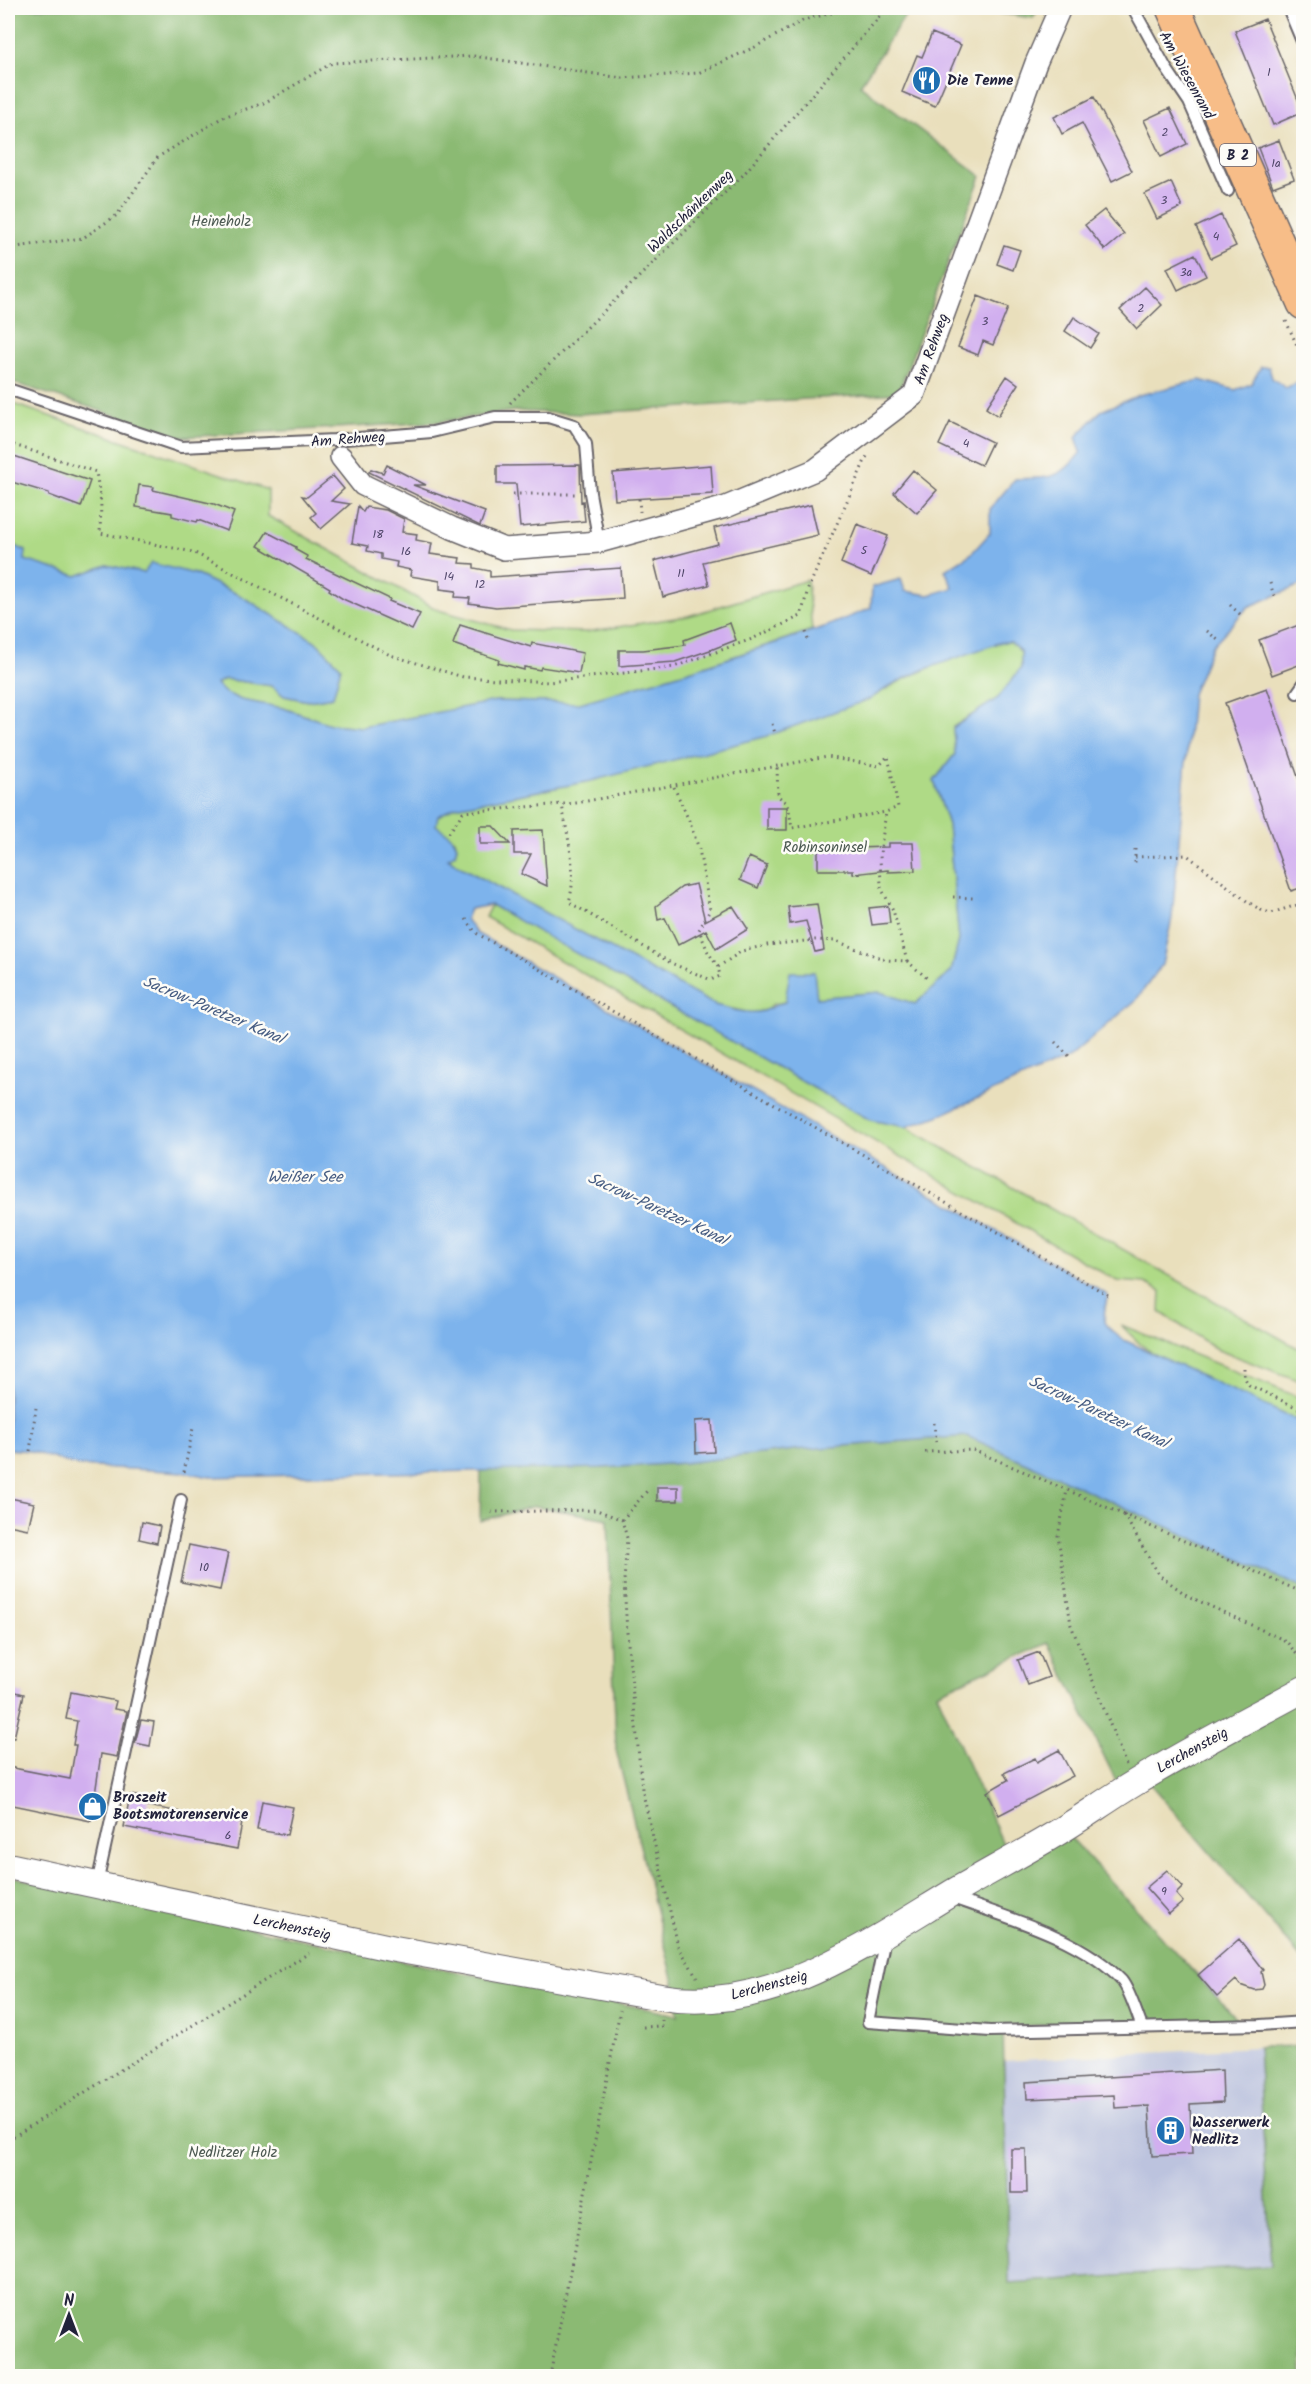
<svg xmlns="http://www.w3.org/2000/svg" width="1311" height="2384" viewBox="0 0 1311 2384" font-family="Kalam,sans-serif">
<rect width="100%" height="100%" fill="#fdfcf7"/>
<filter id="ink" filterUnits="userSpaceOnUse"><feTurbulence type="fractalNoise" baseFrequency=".0167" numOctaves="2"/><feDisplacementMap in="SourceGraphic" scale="12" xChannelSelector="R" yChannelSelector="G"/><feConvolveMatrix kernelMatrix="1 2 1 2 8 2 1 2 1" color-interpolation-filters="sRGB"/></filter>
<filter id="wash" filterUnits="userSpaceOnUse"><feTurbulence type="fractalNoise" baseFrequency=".008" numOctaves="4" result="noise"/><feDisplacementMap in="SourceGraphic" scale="24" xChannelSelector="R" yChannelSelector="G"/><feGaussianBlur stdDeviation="1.35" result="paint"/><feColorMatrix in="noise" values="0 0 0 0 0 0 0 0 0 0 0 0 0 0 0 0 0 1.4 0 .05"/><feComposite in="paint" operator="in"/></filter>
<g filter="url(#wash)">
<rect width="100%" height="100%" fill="#e9dfbc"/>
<!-- industrial -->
<path fill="#bcc3de" d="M1258,2047L1271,2266L1009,2283L1003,2061Z"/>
<!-- green -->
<path fill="#afda86" stroke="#687e60" stroke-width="1.5" d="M8,402L268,490V516L438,610L511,630L586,632L688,616L807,580L812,630L696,669L580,703L496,701L362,727L330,724L283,708L241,700L224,692L216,684L225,679L272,686L284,696L308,701L333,697L341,667L315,641L241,596L195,574L144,573L107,565L77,576L24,560L26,551L8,543Z
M1001,642H1011L1021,652V668L998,698L953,727L955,754L934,781L948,825L959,940L951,972L915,1004L880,992L816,998L814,972L785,1002L773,1004L766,1010L751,1013L715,1005L459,866L448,857L455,854L457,846L455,839L435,826L438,816L455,807L591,781L870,699C910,672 956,658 1001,642Z
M491,905L870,1120L906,1127L1303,1351V1382L1218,1350L1160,1312L1161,1291L1145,1283L1117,1281L485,917Z
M1121,1325L1303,1399V1423L1156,1355L1140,1344Z"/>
<!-- forest -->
<path fill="#8bba73" stroke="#566e57" stroke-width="1.5" d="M8,8H910L860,85L981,176L898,393L579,414L514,411L437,422L182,437L8,381L9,319L8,318Z
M963,8H1039L1033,18Z
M967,1436L1303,1588V1960L1150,1784L1119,1787L1049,1643L937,1693L1004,1846L1061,1828L1240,2022L1003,2026L1009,2283L1271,2266L1258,2047L1303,2046V2376H8V1876L392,1959L678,2015L674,1982L616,1750L608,1519L535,1506L480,1521L481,1469L601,1468L683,1463L794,1450Z"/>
<!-- water -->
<path fill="#7db3ec" stroke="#506a94" stroke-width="1.5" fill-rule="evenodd" d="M1261,367H1269L1272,378L1286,388L1303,379V584L1248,607L1212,646L1192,694L1172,918L1162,965L1136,1000L1070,1057L938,1116L906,1127L870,1120L491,905L470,909L466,919L476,933L1108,1295C1101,1320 1102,1326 1124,1340L1303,1423V1588L967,1436L794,1450L683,1463L601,1468L210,1477L184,1472L78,1466L30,1451L8,1449V543L26,551L25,560L77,576L107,565L144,573L151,563L195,574L241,596L315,641L341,667L333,697L308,701L284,696L272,686L225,679L216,684L224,692L241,700L283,708L330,724L362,727L496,701L580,703L696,669L827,626L871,608L872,587L901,579L905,591L929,595L953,588L945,570L971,554L990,533V509L1015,479C1050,477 1059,481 1081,452L1076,437L1101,411L1139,395L1200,380L1235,390L1251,384ZM1001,642H1011L1021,652V668L998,698L953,728L955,754L934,781L948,825L959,940L951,972L915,1004L880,992L817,998L814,972H790L785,1002C777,1004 771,1008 763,1011C747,1015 730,1009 715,1005L459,866L448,858L455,854L457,846C453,834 445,833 436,825L438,816L455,807L591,781L764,737L870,699L893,684L920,671Z"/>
<g id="blocks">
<!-- building -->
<path fill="#d1afef" d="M1265,19L1303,112L1273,125L1235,31Z
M932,33L961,45L935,106L902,92L917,55L922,57Z
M1094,97L1132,171L1112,181L1082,123L1062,134L1054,117Z
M1170,108L1187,144L1161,157L1144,120Z
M1279,140L1294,179L1273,187L1258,148Z
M1171,182L1182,207L1157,219L1145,194Z
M1104,210L1124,234L1105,250L1085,225Z
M1221,215L1236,246L1211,258L1196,227Z
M1004,245L1020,250L1013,270L997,264Z
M1195,254L1206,276L1178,290L1167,268Z
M1145,287L1162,305L1137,329L1120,310Z
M978,296L1008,308L993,345L983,341L978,355L958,347Z
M1074,317L1099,334L1090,348L1065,331Z
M1007,376L1018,384L998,416L986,408Z
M950,422L992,442L981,465L939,445Z
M8,454L90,481L81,507L49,495V493L8,481Z
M387,465L426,485H413L485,512L480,526L369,472L371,469L383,473Z
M580,465L581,502L583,501L585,521L520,527L516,484H497V466Z
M711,465L713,494L615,500L613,473Z
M913,470L937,490L917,513L894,493Z
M333,476L344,489L331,501L350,504L321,529L311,517L316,513L302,496L307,497Z
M139,485L154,487L153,490L214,504L234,512L227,531L198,520L197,522L172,516V513L136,507Z
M811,505L818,535L703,562L709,585L663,597L654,561L718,544L714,528Z
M358,506L363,512L366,507L386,510L404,519L402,532L417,534L416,540L432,543L430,554L460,558L459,563L474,564V568L490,571V577L621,568L623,598L496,607L469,603L470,598L455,597L456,591L440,589V581L410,576L411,570L396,567L397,562L381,559V554L367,551L368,546L352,543Z
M857,524L888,536L871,576L841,563Z
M267,532L296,547V550L307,556L306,559L390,599L389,601L420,614L412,630L343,599L329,590L330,588L258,546Z
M730,623L736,640L713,649L675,662L619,666V650H643L685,645L684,640Z
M1304,623V663L1272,675L1259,640Z
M460,625L531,647L532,643L583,653L579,673L541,667L540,670L524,667V670L498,663L499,660L453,644Z
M1267,688L1304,794V887L1291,891L1225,703Z
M767,807H787V830H767Z
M480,826H493L510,844H480Z
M543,830V831L547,886L521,874L531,854H514V831Z
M888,843H913L915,871L888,872V870L853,874V870H818V849L888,847Z
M749,857L767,865L758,888L740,880Z
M696,884L705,921L733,906L748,929L716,949L706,930L678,945L665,918L658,920L656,906L682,887Z
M817,904L824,950L815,952L806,921L790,924L788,907Z
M888,906L890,923L872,925L869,908Z
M712,1420L714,1452L696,1453L695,1421Z
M657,1487H678V1501H657Z
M10,1498L34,1503L28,1529L8,1525Z
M142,1522L160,1526L157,1543L139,1539Z
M189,1545L228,1553L220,1590L181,1582Z
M1039,1652L1049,1677L1028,1685L1018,1660Z
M8,1690L24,1694L14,1738H8Z
M71,1692L116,1701L114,1709L127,1711L117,1757L101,1754L91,1821L8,1804V1767L70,1779L76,1745H73L77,1721L66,1719Z
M141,1720L154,1722L150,1746L135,1743Z
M1059,1750L1073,1776L999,1815L987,1792L1008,1780L1004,1773L1035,1758L1037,1762Z
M130,1795L148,1798L147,1806L242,1823L237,1849L124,1827Z
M262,1801L293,1807L287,1835L257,1830Z
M1167,1870L1183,1887L1176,1894L1183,1902L1169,1914L1146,1888Z
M1239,1939L1263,1970L1261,1972L1264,1985L1262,1989L1254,1990L1240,1985L1236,1980L1217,1997L1198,1975Z
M1222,2070L1223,2102L1190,2104L1192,2154L1152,2156L1149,2106L1115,2108L1114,2095L1027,2099L1026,2082Z
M1011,2149H1026L1027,2193H1011Z"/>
</g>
</g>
<g filter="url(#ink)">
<use href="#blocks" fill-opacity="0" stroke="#686468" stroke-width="1.5"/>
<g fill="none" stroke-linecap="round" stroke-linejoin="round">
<defs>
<path id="service" d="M1133,8L1166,68L1189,102L1228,191
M1288,8L1304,46
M8,389L181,447L334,440L432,432L495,417H548L574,425L586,444L590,493L599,542
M1297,693L1304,683
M97,1884L181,1500
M950,1897C1005,1917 1081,1937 1122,1981C1130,1991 1137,2015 1142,2027
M885,1938L868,2022L990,2031L1260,2025L1304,2022"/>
<path id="minor" d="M341,457L363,485L452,528L504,549L599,542L726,507L815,470L914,395L1036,63L1060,8"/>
<path id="tertiary" d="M8,1866L395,1949L661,1997C767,2015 864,1946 950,1894C986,1873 1024,1853 1060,1831C1085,1816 1108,1799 1133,1784C1188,1750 1247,1720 1304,1689"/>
<path id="primary" d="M1173,8L1304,303"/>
</defs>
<!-- service casing -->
<use href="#service" stroke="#686468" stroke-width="14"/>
<!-- minor casing -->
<use href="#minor" stroke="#686468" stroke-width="24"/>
<!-- tertiary casing -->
<use href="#tertiary" stroke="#686468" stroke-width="28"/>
<!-- primary casing -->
<use href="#primary" stroke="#686468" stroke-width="36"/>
<!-- path -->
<path stroke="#686468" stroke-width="3" stroke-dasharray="1.5 4.5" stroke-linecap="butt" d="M8,28L13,8
M8,248L83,238L117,215L158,157L223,117L264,103L332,63L473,56L622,78L698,73L755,47L804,20L851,8
M1286,321L1304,361
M1299,328L1304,337
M510,403L742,176L887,8
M8,443L96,472L101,503L100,533L193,552L390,655L463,677L549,682L674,667L752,639L801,616L808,589L867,456
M513,494H577
M639,499L640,512
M1303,567H1304
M1270,583L1274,596
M1230,605L1241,615
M1207,631L1218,640
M806,632L809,643
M772,724L775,733
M777,768L778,796L788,804L792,828L886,812
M674,787L690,823L699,849L710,910L699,930L708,952L718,967
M449,833L463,812L576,803L827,757L879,766L888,756L898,807L886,812L880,854L881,888L893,910L907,961L886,960L836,941L815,940L767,945L742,951L718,967L720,976L711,980L671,963L569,902C578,870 567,837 562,804
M1135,849V866
M1135,857L1187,855L1248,902L1261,910L1271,913L1304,903
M953,897L973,898
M466,919L476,933L1108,1295
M907,961L928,979
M1055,1042L1070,1057
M1244,1368V1377L1249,1385L1304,1411
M934,1423L936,1442
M30,1451L36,1408
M925,1452L973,1450L1067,1490
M184,1472L193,1428
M491,1512L597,1510L622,1520L627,1538L624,1581L627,1633L642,1789L678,1946L697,1977
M1124,1515L1159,1575L1188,1596L1286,1641L1304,1663
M622,1520L647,1491
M1126,1765L1071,1625L1058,1536L1067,1490L1304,1593
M643,2027L662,2026V2020
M8,2140L309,1953
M550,2376L620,2010"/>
<!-- service -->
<use href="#service" stroke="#fff" stroke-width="10"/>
<!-- minor -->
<use href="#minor" stroke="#fff" stroke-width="21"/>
<!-- tertiary -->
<use href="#tertiary" stroke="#fff" stroke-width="26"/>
<!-- primary -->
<use href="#primary" stroke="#f7bd88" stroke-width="33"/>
</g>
</g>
<!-- icons -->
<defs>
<symbol id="restaurant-disc" viewBox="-11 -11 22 22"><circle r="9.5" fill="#1f6fb2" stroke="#fdfcf7"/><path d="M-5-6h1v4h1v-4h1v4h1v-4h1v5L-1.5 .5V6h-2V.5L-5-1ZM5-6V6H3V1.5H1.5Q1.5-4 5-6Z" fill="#fff"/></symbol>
<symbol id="shop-disc" viewBox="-11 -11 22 22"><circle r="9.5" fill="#1f6fb2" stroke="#fdfcf7"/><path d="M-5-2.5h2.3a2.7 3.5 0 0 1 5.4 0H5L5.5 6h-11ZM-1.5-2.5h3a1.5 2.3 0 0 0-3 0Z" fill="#fff"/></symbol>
<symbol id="building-disc" viewBox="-11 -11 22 22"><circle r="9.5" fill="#1f6fb2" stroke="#fdfcf7"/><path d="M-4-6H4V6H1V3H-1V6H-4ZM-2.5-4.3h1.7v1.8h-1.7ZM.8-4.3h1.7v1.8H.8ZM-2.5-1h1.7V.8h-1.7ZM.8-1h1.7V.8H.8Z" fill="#fff"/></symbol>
</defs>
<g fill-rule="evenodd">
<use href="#restaurant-disc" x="910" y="64" width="33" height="33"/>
<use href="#shop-disc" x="76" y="1790" width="33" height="33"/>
<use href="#building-disc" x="1154" y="2114" width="33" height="33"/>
</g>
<g text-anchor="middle" stroke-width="5" stroke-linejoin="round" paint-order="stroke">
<!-- number labels -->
<g font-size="12" fill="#4e4568">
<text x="1269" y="76">1</text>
<text x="1165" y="136">2</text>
<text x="1276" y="167">1a</text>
<text x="1164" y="204">3</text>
<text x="1216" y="240">4</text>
<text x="1186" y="276">3a</text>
<text x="1141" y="312">2</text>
<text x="985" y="325">3</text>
<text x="966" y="447">4</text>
<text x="378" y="538">18</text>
<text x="864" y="554">5</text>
<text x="406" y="555">16</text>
<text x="681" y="577">11</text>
<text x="449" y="580">14</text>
<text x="480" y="588">12</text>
<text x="204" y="1571">10</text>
<text x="228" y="1839">6</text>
<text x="1164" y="1895">9</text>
</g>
<!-- shield labels -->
<rect fill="#fdfcf7" stroke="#646373" stroke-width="1.5" x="1220" y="144" width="36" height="22" rx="4.5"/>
<g font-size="14" font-weight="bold" fill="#22223b">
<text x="1238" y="160">B 2</text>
</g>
<!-- street labels -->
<g font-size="15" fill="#22223b" stroke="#fdfcf7">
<text transform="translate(1187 75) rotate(61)" y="5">Am Wiesenrand</text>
<text transform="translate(690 211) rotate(-44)" y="5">Waldschänkenweg</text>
<text transform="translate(931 349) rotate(-70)" y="5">Am Rehweg</text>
<text transform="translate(348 439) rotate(-4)" y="5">Am Rehweg</text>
<text transform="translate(1192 1750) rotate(-29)" y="5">Lerchensteig</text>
<text transform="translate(292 1927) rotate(12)" y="5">Lerchensteig</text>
<text transform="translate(769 1985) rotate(-15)" y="5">Lerchensteig</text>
</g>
<!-- poi labels -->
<g font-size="15" font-weight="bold" fill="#22223b" stroke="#fdfcf7" text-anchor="start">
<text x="947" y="85">Die Tenne</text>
<text x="113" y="1802">Broszeit<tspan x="113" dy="17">Bootsmotorenservice</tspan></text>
<text x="1192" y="2127">Wasserwerk<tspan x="1192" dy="17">Nedlitz</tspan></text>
</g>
<!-- park labels -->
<g font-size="15" fill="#4c5952" stroke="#fdfcf7">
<text x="221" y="226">Heineholz</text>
<text x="825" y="852">Robinsoninsel</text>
<text x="233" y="2157">Nedlitzer Holz</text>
</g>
<!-- water labels -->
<g font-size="16" font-style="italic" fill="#465c82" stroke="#fdfcf7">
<text transform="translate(214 1009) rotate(23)" y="6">Sacrow-Paretzer Kanal</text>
<text x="305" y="1182">Weißer See</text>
<text transform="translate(658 1208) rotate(25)" y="6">Sacrow-Paretzer Kanal</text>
<text transform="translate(1099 1411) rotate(25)" y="6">Sacrow-Paretzer Kanal</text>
</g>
</g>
<!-- margin -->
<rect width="1311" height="2384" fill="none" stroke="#fdfcf7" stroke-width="30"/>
<!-- north arrow -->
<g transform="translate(69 2315)" stroke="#fdfcf7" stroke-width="4.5" paint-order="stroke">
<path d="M0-4.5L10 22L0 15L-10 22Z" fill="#22223b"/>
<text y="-9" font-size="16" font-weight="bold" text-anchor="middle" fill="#22223b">N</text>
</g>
</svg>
